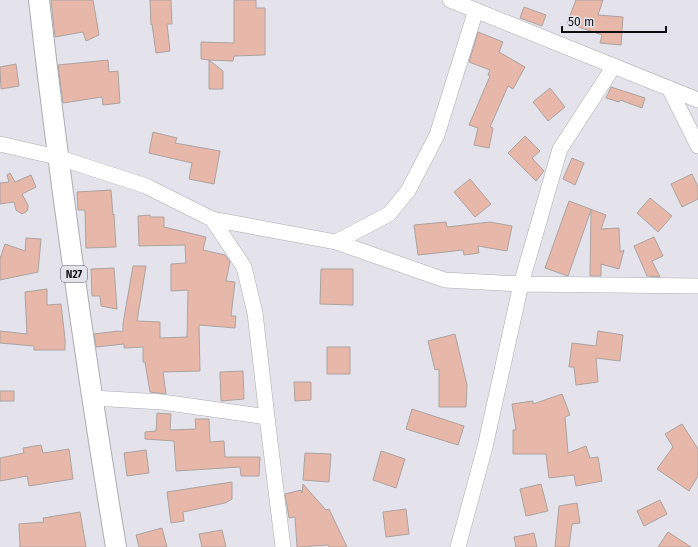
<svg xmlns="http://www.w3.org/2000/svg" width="698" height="547" viewBox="0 0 698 547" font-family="'Fira Sans',sans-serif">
<rect width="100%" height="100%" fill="#e4e3ec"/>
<!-- building -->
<path fill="#e7b8aa" stroke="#aca29f" d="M51,0H93L99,35L86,41L83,32L55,37Z
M150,0H171L172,24H167L170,51L156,53L152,24L151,25Z
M234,0H256V8H265V55L234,56L233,61L209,60L223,71V89H209V60L201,59V42L234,43Z
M576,0H603L598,15L623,17L621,45L600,43L602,35L567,23Z
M524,7L546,15L542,26L520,18Z
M478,32L503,42L499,52L525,67L513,89L508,86L490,127L493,128L489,148L474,145L478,128L469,125L490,76L488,75L490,70L469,62Z
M108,60L109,72L118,71L120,103L103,105L102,97L63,103L58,65Z
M16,64L19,86L1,89L0,67Z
M611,87L645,98L642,108L620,100L619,102L606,98Z
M550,88L565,107L548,121L533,102Z
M153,132L177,138L175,143L220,151L214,184L189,179L192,163L149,153Z
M525,136L540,151L532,158L544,171L536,181L508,153Z
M572,158L584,163L575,185L563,179Z
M10,173L15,182L31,175L36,187L22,194L28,205V209L26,212L22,214L16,210L14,202L0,204V183L9,182L7,175Z
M692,174L698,187V199L682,207L671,184Z
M470,179L491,204L475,217L454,192Z
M111,190L113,215L114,214L116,247L86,248L85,210H78L77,192Z
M650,198L672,216L658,232L637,213Z
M569,201L606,215L601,229L619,228L620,252L624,250L619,269L601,264V276H590L591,210L568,276L545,268Z
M150,215V217H164V227L206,237L203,250L225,255L230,262L226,281L235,282L231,316H236L235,328L199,325L200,371L163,372L166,394L150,392L145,362H143V347L124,348V344L96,347L94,334L118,331L122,332L123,330V324L133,266H146L137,321L160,322V338L187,337L188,290L171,291V264L186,263L185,245L139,246L138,216Z
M446,222L447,227L490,222L512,226L507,251L478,246L479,253L464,255L463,250L418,255L414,225Z
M654,237L663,256L652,261L660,277L647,276L634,246Z
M26,238L41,239L38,272L0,280V259L5,244L25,251Z
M114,268L117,309L101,306L100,296H92L91,269Z
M321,269H353V305L320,304Z
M47,289V305L61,304L65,339V350H34V346L0,343V331L27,334L25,292Z
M598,331L623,335L620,361L596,358L598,382L576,385L574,367H569L572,343L596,346Z
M455,334L467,385L466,407H439V369L435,370L428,341Z
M327,347H350V374H327Z
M243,371L244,399L221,401L220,372Z
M294,382H311V400L295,401Z
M0,391H14V401H0Z
M562,394L570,415L565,417L568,453L586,446L590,458L598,457L602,481L576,486L574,475L549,478L546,454H513V430H516L512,404L533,401V404Z
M412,409L464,426L458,445L406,429Z
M157,413L171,414L170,430L196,429L195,419H209L210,442L224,441L225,457H260L259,476H241L240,467L176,471L174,441L145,439V432L156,431Z
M682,424L698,449V476L689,491L657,469L673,447L665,434Z
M41,445L43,453L69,449L73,479L29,486L27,476L0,481V458L24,453L23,448Z
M146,450L149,473L127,476L124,453Z
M381,451L405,459L396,488L373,480Z
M305,453L331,454L329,482L303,480Z
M232,482V499L225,503L183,512L184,521L171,523L167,492Z
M303,484L326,510L329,509L347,547H329L328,545L297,547L295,517L289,518L285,494L301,490L302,493Z
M541,484L548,511L526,516L520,489Z
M660,500L667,514L644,526L637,511Z
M577,503L580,523L572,524L569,547H555L559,506Z
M406,509L409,534L386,537L383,512Z
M80,512L86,547H20L19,524L44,522L43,518Z
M162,528L167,547H139L136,535Z
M222,530L226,547H202L199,534Z
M668,532L691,547H658Z
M534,533L537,547H516L514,537Z"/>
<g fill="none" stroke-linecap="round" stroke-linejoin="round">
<defs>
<path id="minor" d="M450,0L698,100
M669,88L698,146
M0,144L57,157L146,186L212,219L336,242L445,280L521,284L698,286
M212,219L244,267L255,313L267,417L283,547
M336,242L389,214L408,191L437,135L476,10
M92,398L162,402L267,417
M458,547L485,447L521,284L560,149L614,66"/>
<path id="major" d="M39,0C60,183 86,365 116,547"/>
</defs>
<!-- minor casing -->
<use href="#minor" stroke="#acabb4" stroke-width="16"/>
<!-- major casing -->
<use href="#major" stroke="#acabb4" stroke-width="22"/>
<!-- minor -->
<use href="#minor" stroke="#fff" stroke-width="15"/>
<!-- major -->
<use href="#major" stroke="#fff" stroke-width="20"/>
</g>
<g text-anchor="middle" stroke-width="3" stroke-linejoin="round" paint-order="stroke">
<!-- shield labels -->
<rect fill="#e4e3ec" stroke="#4f4f53" stroke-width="1" x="61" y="266" width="26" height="16" rx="3"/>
<g font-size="10" font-weight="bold" fill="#0f0f12">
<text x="74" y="278">N27</text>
</g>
</g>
<!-- scale -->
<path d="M562 26v6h104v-6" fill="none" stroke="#0f0f12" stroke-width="2"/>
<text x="568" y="26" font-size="12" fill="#0f0f12" stroke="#e4e3ec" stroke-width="3" paint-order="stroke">50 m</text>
</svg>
